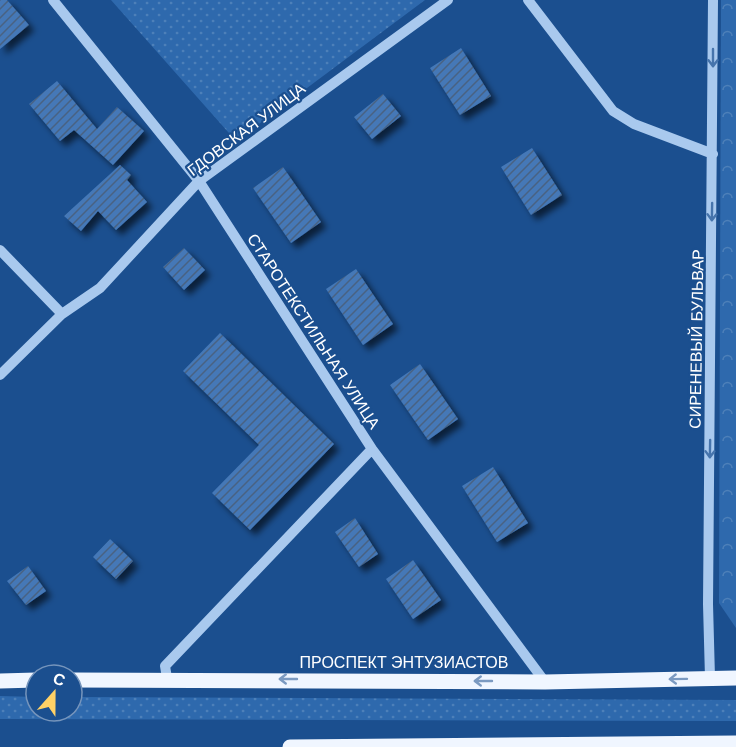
<svg xmlns="http://www.w3.org/2000/svg" width="736" height="747" viewBox="0 0 736 747" font-family="Helvetica,sans-serif">
<defs>
<pattern id="grass-dots" width="8" height="8" patternUnits="userSpaceOnUse" patternTransform="scale(1.5)"><rect width="8" height="8" fill="#2e69ad"/><path d="M2 2h.1M6 6h.1" fill="none" stroke="#4d80b9" stroke-width="1.8" stroke-linecap="round"/></pattern>
<pattern id="forest-crowns" width="20" height="18" patternUnits="userSpaceOnUse" patternTransform="scale(1.5)"><rect width="20" height="18" fill="#2e69ad"/><path d="M2 6a3 3 0 1 1 6 0M12 15a3 3 0 1 1 6 0" fill="none" stroke="#4d80b9"/></pattern>
<pattern id="building-hatch" width="6" height="6" patternUnits="userSpaceOnUse" patternTransform="scale(1.5)"><rect width="6" height="6" fill="#4478b7"/><path d="M-1 1l2-2M0 6l6-6M5 7l2-2" fill="none" stroke="#486282"/></pattern>
<filter id="shadow"><feDropShadow dx="5.5" dy="5.5" stdDeviation="3" flood-color="#0009"/></filter>
</defs>
<rect width="100%" height="100%" fill="#1b4f8f"/>
<!-- grass -->
<path fill="url(#grass-dots)" d="M111,0H425L236,141Z
M0,696L36,697V711H72V697L736,700V721L0,719Z"/>
<!-- forest -->
<path fill="url(#forest-crowns)" d="M721,0H736V628L719,603Z"/>
<!-- building -->
<path fill="url(#building-hatch)" filter="url(#shadow)" d="M0,0H7L29,25L0,49Z
M461,48L491,96L460,115L430,68Z
M57,81L97,129L117,107L144,131L113,165L74,130L60,141L29,104Z
M383,94L401,116L372,139L354,117Z
M532,148L562,195L531,215L501,167Z
M120,165L131,175L127,180L147,202L116,230L98,211L81,231L64,216Z
M283,167L321,222L291,243L253,188Z
M184,248L205,270L184,290L163,267Z
M356,269L393,324L363,345L326,289Z
M220,333L334,444L250,530L212,493L259,445L183,371Z
M420,364L458,419L428,440L390,385Z
M493,467L528,523L497,542L462,486Z
M355,518L378,554L359,567L335,532Z
M110,539L133,561L116,579L93,557Z
M413,560L441,600L413,619L386,579Z
M28,566L46,591L26,605L7,581Z"/>
<g fill="none" stroke-linecap="round" stroke-linejoin="round">
<!-- minor -->
<path stroke="#a9c9ee" stroke-width="10" d="M53,0L199,181L372,449L545,682
M528,0L613,111L634,124L713,154
M0,250L62,314
M0,375L62,314L100,288L199,181L448,0
M167,678L165,666L372,449
M710,678L708,604L713,0"/>
<!-- major -->
<path stroke="#f0f6ff" stroke-width="15" d="M72,680L545,682L736,678
M0,681L36,680
M290,747L736,743"/>
</g>
<!-- one-way arrows -->
<defs><path id="oneway-shaft" d="M-6 0H5M1.5-3L5.5 0L1.5 3" fill="none" stroke-width="1.6" stroke-linecap="round" stroke-linejoin="round" transform="scale(1.5)"/></defs>
<g stroke="#4674ac">
<use href="#oneway-shaft" transform="translate(713 58) rotate(90)"/>
<use href="#oneway-shaft" transform="translate(712 212) rotate(91)"/>
<use href="#oneway-shaft" transform="translate(710 449) rotate(91)"/>
</g>
<g stroke="#7b9ac1">
<use href="#oneway-shaft" transform="translate(288 679) rotate(-180)"/>
<use href="#oneway-shaft" transform="translate(678 679) rotate(179)"/>
<use href="#oneway-shaft" transform="translate(483 681) rotate(-180)"/>
</g>
<g text-anchor="middle" stroke-width="4.5" stroke-linejoin="round" paint-order="stroke">
<!-- street labels -->
<g font-size="16" fill="#fff" stroke="#1b4f8f">
<text transform="translate(246 129) rotate(-37)" y="6">ГДОВСКАЯ УЛИЦА</text>
<text transform="translate(314 331) rotate(57)" y="6">СТАРОТЕКСТИЛЬНАЯ УЛИЦА</text>
<text transform="translate(696 339) rotate(-89)" y="6">СИРЕНЕВЫЙ БУЛЬВАР</text>
<text x="404" y="668">ПРОСПЕКТ ЭНТУЗИАСТОВ</text>
</g>
</g>
<!-- north arrow -->
<g transform="translate(54 693) rotate(21)"><circle r="28" fill="#1b4f8f" stroke="#7695bc" stroke-width="1.5"/>
<path d="M0-4.5L10 22L0 15L-10 22Z" fill="#ffd166"/>
<text y="-9" font-size="16" font-weight="bold" text-anchor="middle" fill="#ffffff">С</text>
</g>
</svg>
